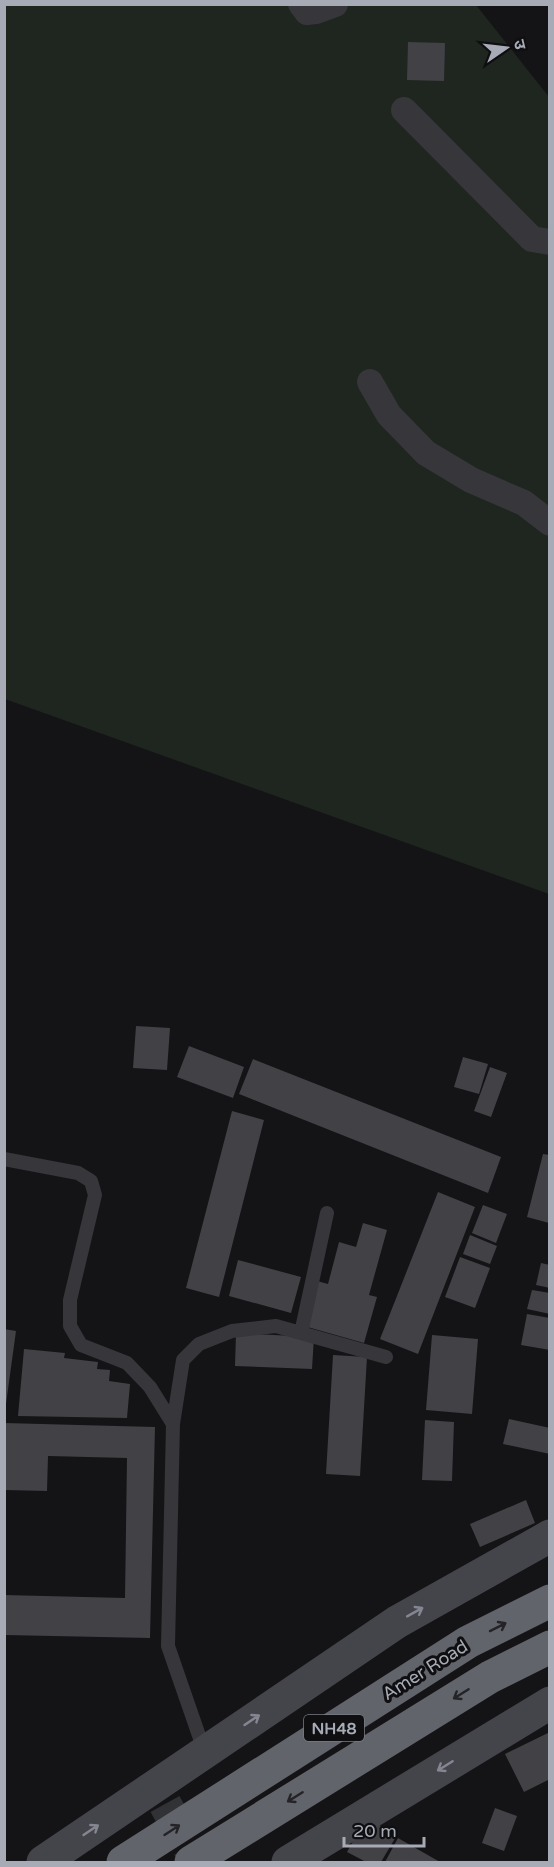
<svg xmlns="http://www.w3.org/2000/svg" width="554" height="1867" viewBox="0 0 554 1867" font-family="'Varela Round','Noto Sans Devanagari',sans-serif">
<rect width="100%" height="100%" fill="#141416"/>
<!-- green -->
<path fill="#1f2620" d="M4,5H476L549,97V894L5,699Z"/>
<!-- building -->
<path fill="#414146" d="M408,42L445,43L444,81L407,80Z
M136,1026L170,1028L167,1070L133,1068Z
M189,1046L244,1067L233,1098L177,1077Z
M463,1057L488,1064L479,1094L454,1087Z
M253,1059L501,1157L488,1193L239,1094Z
M490,1067L507,1073L491,1117L474,1111Z
M232,1111L264,1120L219,1297L186,1288Z
M543,1154L550,1155L549,1223L527,1217Z
M438,1192L475,1207L418,1354L380,1339Z
M483,1205L507,1214L496,1243L472,1233Z
M363,1223L387,1230L369,1295L377,1297L364,1343L304,1326L317,1281L328,1284L339,1242L356,1247Z
M470,1235L497,1246L490,1264L463,1254Z
M460,1257L490,1268L475,1308L445,1297Z
M238,1260L301,1277L291,1313L229,1296Z
M541,1263L550,1265V1288L536,1285Z
M532,1290L550,1293V1314L527,1309Z
M527,1314L550,1318V1350L521,1345Z
M4,1329L16,1331L6,1404H4Z
M236,1333L314,1337L312,1369L235,1366Z
M432,1335L478,1339L472,1414L426,1410Z
M24,1349L65,1353L64,1358L98,1362L97,1369L110,1370L109,1381L130,1384L127,1418L18,1416Z
M333,1355L367,1357L360,1476L326,1474Z
M509,1419L550,1428V1454L503,1444Z
M425,1420L454,1422L452,1481L422,1480Z
M4,1423L155,1427L150,1638L4,1635V1595L125,1598L127,1458L48,1456L47,1491L4,1490Z
M526,1500L535,1523L480,1547L470,1524Z
M550,1732V1779L524,1792L505,1754Z
M495,1808L517,1816L504,1851L482,1843Z
M366,1818L397,1835L381,1862H366L347,1852Z
M398,1838L440,1862H385Z"/>
<g fill="none" stroke-linecap="round" stroke-linejoin="round">
<!-- secondary-tunnel -->
<path stroke="#313236" stroke-width="33" stroke-dasharray="33 16" stroke-linecap="butt" d="M165,1804L197,1862"/>
<!-- lane -->
<path stroke="#36363b" stroke-width="14" d="M4,1159L78,1173L91,1181L95,1195L70,1300V1326L81,1345L127,1363L150,1387L173,1424L168,1646L205,1753
M301,1333L327,1213
M173,1424L183,1360L199,1344L232,1331L276,1326L386,1357"/>
<!-- street -->
<path stroke="#36363b" stroke-width="26" d="M301,4L307,12L316,11L335,4
M404,110L532,239L550,242
M370,382L389,415L426,453L471,480L524,503L550,523"/>
<!-- secondary -->
<path stroke="#44454b" stroke-width="33" d="M43,1862L397,1622L550,1536
M288,1862L550,1703"/>
<!-- highway -->
<path stroke="#62646c" stroke-width="33" d="M123,1862L468,1642L550,1601
M191,1862L490,1677L550,1647"/>
</g>
<!-- one-way arrows -->
<defs><path id="oneway-shaft" d="M-6 0H5M1.5-3L5.5 0L1.5 3" fill="none" stroke-width="1.6" stroke-linecap="round" stroke-linejoin="round" transform="scale(1.5)"/></defs>
<g stroke="#848791">
<use href="#oneway-shaft" transform="translate(415 1612) rotate(-29)"/>
<use href="#oneway-shaft" transform="translate(252 1720) rotate(-34)"/>
<use href="#oneway-shaft" transform="translate(445 1766) rotate(148)"/>
<use href="#oneway-shaft" transform="translate(91 1830) rotate(-34)"/>
</g>
<g stroke="#242428">
<use href="#oneway-shaft" transform="translate(498 1627) rotate(-27)"/>
<use href="#oneway-shaft" transform="translate(461 1694) rotate(148)"/>
<use href="#oneway-shaft" transform="translate(295 1797) rotate(148)"/>
<use href="#oneway-shaft" transform="translate(172 1830) rotate(-33)"/>
</g>
<g text-anchor="middle" stroke-width="6" stroke-linejoin="round" paint-order="stroke">
<!-- shield labels -->
<rect fill="#0f0f11" stroke="#797c84" stroke-width="1.5" x="304" y="1715" width="60" height="26" rx="4.5"/>
<g font-size="16" font-weight="bold" fill="#a7abb6">
<text x="334" y="1734">NH48</text>
</g>
<!-- street labels -->
<g font-size="18" fill="#a7abb6" stroke="#0f0f11">
<text transform="translate(425 1670) rotate(-32)" y="6">Amer Road</text>
</g>
</g>
<!-- border -->
<rect width="554" height="1867" fill="none" stroke="#a7abb6" stroke-width="12"/>
<!-- north arrow -->
<g transform="translate(506 48) rotate(76)" stroke="#0f0f11" stroke-width="4.5" paint-order="stroke">
<path d="M0-4.5L10 22L0 15L-10 22Z" fill="#a7abb6"/>
<text y="-9" font-size="16" font-weight="bold" text-anchor="middle" fill="#a7abb6">उ</text>
</g>
<!-- scale -->
<path d="M344 1837v9h80v-9" fill="none" stroke="#a7abb6" stroke-width="3"/>
<text x="353" y="1837" font-size="18" fill="#a7abb6" stroke="#0f0f11" stroke-width="4.5" paint-order="stroke">20 m</text>
</svg>
